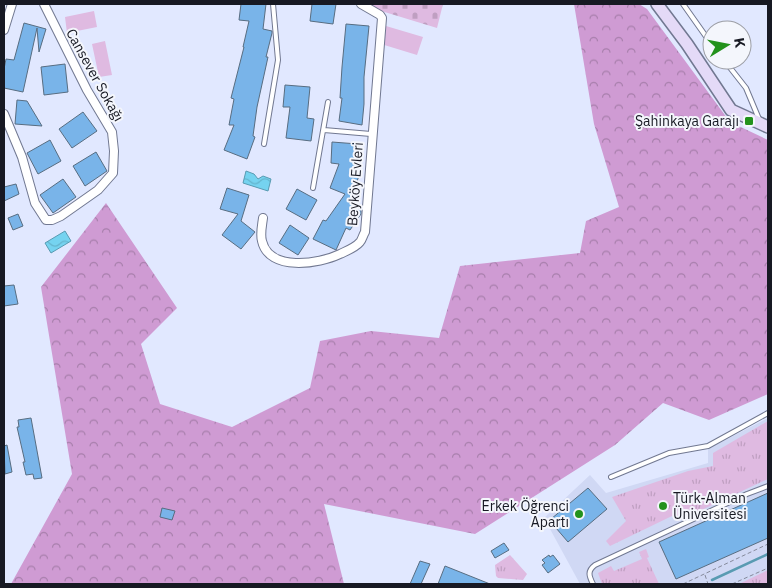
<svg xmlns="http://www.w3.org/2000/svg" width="772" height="588" viewBox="0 0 772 588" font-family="'IBM Plex Sans',sans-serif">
<defs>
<pattern id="grass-tufts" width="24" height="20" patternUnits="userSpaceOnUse" patternTransform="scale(1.25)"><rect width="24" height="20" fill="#dfbae1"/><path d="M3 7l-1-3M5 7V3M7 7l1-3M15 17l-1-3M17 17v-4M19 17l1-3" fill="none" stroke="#bf9fc1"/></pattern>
<pattern id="forest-crowns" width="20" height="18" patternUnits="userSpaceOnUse" patternTransform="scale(1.25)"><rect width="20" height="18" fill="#cf9bd3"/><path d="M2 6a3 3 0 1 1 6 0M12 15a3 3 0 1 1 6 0" fill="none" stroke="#a77eab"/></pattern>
<pattern id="cemetery-stones" width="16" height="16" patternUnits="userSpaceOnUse" patternTransform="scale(1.25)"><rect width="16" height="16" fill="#dfbae1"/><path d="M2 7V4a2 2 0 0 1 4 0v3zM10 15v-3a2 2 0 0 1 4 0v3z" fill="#bf9fc1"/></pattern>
<pattern id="water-waves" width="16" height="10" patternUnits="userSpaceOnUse" patternTransform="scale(1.25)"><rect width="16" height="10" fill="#75d3f0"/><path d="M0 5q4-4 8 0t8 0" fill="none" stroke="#64b5ce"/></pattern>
</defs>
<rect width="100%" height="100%" fill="#e1e8ff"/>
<!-- built -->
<path fill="#d0d8f4" d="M768,418V584H580L544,518L590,475L606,493L708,463V449Z"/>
<!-- grass -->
<path fill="url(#grass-tufts)" d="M768,421V479L678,521L672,516L610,546L606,541L626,521L612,497L688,471L713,466V453Z
M646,549L649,557L647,558L659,584H602L598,573L611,566L614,571L642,559L639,552Z
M510,555L527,574L523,580L498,578L496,576L495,565Z
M768,570V584H739Z"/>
<!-- forest -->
<path fill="url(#forest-crowns)" d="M574,4H639L647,9L730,122L768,140V394L709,420L663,403L615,445L475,534L324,504L344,584H11L72,474L41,287L106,203L177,308L141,344L160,404L232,427L310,388L320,341L371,331L439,338L460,266L580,253L586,221L619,207L594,124Z"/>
<!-- cemetery -->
<path fill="url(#cemetery-stones)" d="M368,4H443L437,28L378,10Z"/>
<!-- pitch -->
<path fill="#dfbae1" d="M94,11L97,27L67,33L65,17Z
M386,26L423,37L417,55L381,44Z
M105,41L112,75L99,77L92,44Z"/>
<!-- water -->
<path fill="url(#water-waves)" stroke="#599bb2" d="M246,171L254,174L258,179L263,176L271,179L268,191L243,183Z
M65,231L71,241L51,253L45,243Z"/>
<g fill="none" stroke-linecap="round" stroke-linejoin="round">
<!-- stream -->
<path stroke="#599bb2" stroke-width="2.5" d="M712,580L768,554"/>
</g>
<!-- building -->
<path fill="#79b4e9" stroke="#586d81" d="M241,4H266L263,29L272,31V33L266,57H268L257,107L253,136L255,137L247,159L224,150L234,125H229L234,99L231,98L244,47H243L249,21L239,20Z
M312,4H336L333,24L310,21Z
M24,23L46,29L39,52L37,28L23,92L4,88V69L6,59L14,60Z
M346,24L369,26L364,77V104L362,125L339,121L342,98H340L342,67Z
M65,64L68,92L44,95L41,67Z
M285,85L310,87L307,118L314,119L311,141L286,138L290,107H283Z
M17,100L27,101L42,126L15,124Z
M83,112L97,131L72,148L59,129Z
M50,140L61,161L38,174L27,153Z
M332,142L358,144L355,175L359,176L349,202L361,210V214L350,230L346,228L336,250L313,239L323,220L326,221L345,194L330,188L339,164L331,163Z
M96,152L107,171L85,186L73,166Z
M63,179L76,197L53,213L40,195Z
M16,184L19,194L4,201V187Z
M227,188L249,195L241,221L255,232L241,249L222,235L238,214L220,209Z
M297,189L317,200L306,220L286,209Z
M18,214L23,226L13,230L8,218Z
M290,225L309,238L298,255L279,243Z
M14,285L18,304L4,306V286Z
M31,418L42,478L34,479L33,474L26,475L23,462H25L17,427H19L18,420Z
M7,445L12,472L5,474L4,446Z
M588,488L607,509L568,542L556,528L558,527L551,519Z
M768,493V538L676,579L659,542Z
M162,508L175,511L172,520L160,517Z
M504,543L509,550L495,558L491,551Z
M549,555L550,557L553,555L560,564L548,573L542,565L545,563L542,560Z
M420,561L430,564L421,584H410Z
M445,566L490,584H438Z"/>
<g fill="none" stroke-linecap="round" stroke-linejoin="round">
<defs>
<path id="lane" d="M683,4L712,45
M724,60L746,88L759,119
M324,130L371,134
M264,144L278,60L273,4
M313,188L328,102
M611,477L669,453L708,446L768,413
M593,584C589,576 587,571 595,565L747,494L768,486"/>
<path id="street" d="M4,30L12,4
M4,114L22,157L35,203L46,220H52L61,216L98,190L113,173L114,151L112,132L87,90L44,4
M263,218C262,226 260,234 262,241C269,272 319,264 340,254C346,251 355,248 360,242C362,240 363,235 365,232L382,18L380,15L361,4"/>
<path id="secondary" d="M657,4L687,44L731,110L768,127"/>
</defs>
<!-- lane casing -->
<use href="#lane" stroke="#717891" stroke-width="6"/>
<!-- street casing -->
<use href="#street" stroke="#717891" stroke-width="10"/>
<!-- secondary casing -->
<use href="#secondary" stroke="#717891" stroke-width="14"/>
<!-- path -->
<path stroke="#858a9b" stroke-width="1" stroke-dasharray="4 2.5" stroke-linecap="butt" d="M705,575L708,584
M683,584L768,544
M732,584L768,568"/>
<!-- lane -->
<use href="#lane" stroke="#fff" stroke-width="4"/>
<!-- street -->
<use href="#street" stroke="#fff" stroke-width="8"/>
<!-- secondary -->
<use href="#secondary" stroke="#e4daf7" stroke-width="11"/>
</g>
<!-- markers -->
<g fill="#23921c" stroke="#f4f6fc" stroke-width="2">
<rect x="744" y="116" width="10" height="10" rx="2.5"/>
<circle cx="663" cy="506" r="5"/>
<circle cx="579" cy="514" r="5"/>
</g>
<g text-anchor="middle" stroke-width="4" stroke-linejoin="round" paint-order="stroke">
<!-- street labels -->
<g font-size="14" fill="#171923" stroke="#f4f6fc">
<text transform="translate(95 75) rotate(61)" y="5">Cansever Sokağı</text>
<text transform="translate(355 184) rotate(-86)" y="5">Beyköy Evleri</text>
</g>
<!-- poi labels -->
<g font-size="14" fill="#171923" stroke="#f4f6fc" text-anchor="end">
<text x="739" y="126">Şahinkaya Garajı</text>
<text x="673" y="503" text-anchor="start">Türk-Alman<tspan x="673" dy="16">Üniversitesi</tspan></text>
<text x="569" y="511">Erkek Öğrenci<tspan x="569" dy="16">Apartı</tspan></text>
</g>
</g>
<!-- border -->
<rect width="772" height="588" fill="none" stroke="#171923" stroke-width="10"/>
<!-- north arrow -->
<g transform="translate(727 45) rotate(80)"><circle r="24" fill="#f4f6fc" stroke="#9c9ea5"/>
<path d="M0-4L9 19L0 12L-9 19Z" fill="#23921c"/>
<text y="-8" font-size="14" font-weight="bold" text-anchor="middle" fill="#171923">K</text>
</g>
</svg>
